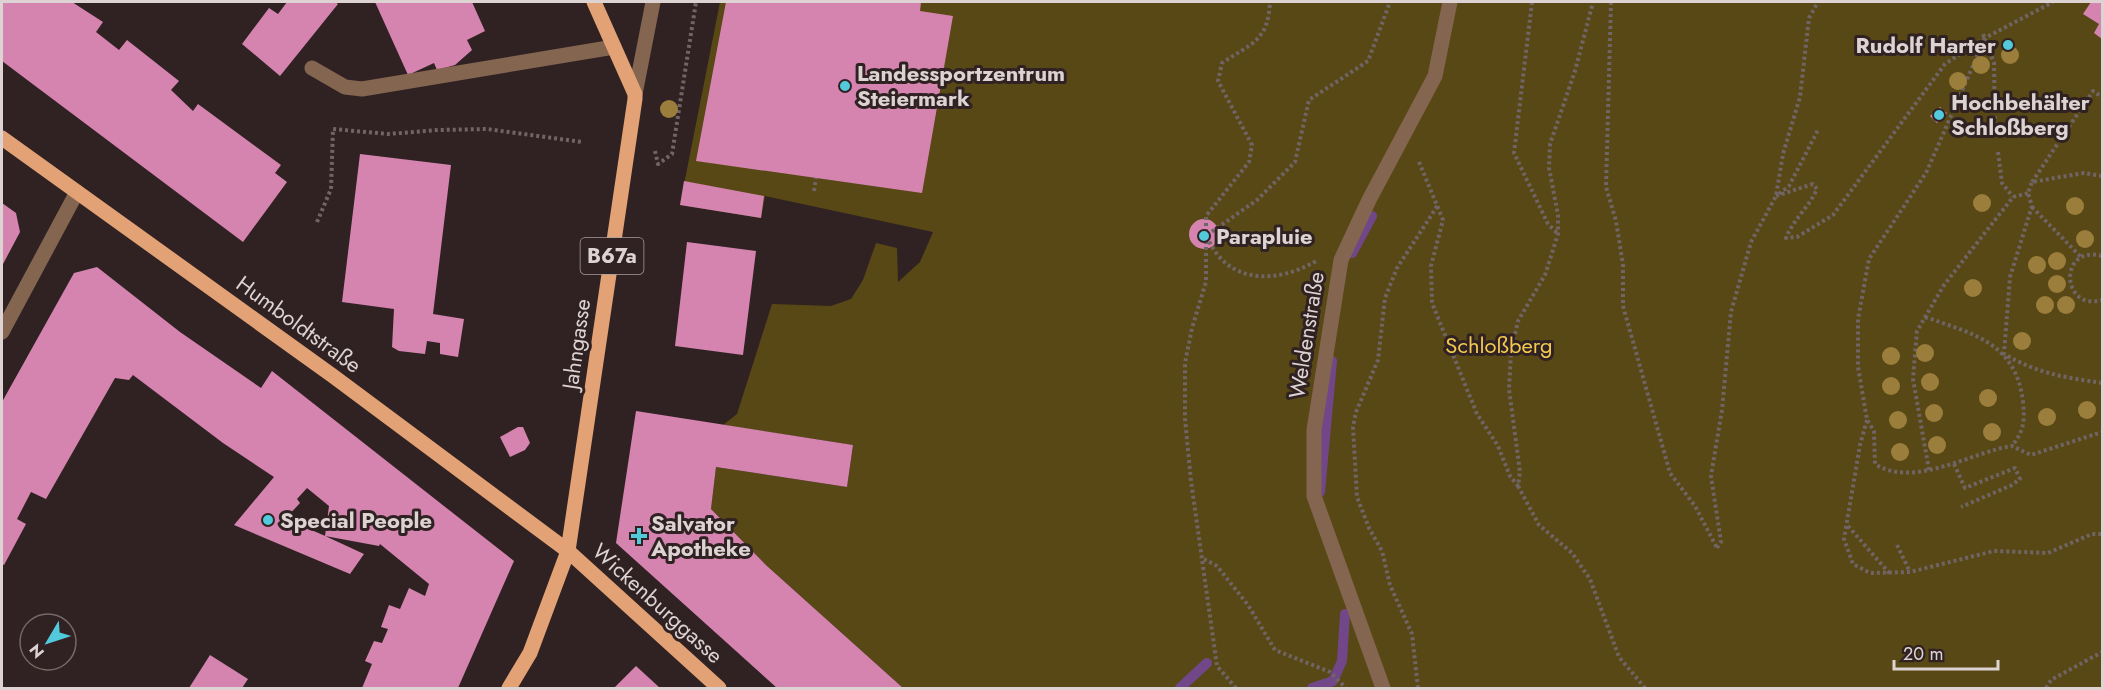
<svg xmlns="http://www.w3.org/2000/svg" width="2104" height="690" viewBox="0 0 2104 690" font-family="Jost,sans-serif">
<rect width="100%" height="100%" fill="#302222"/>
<!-- green -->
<path fill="#584815" d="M720,2H2102V688H903L767,566L711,509L716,467L847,487L853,445L723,425L737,414L772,304L831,306L851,299L863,280L876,243L897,248L898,282L920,262L933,232L765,196L761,218L680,205Z"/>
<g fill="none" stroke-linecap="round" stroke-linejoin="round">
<!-- stream -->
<path stroke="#714789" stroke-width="10" d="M1352,253L1372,216
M1320,492L1332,361
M1180,688L1207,663
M1312,688L1333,681L1342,661L1345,614"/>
</g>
<!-- building -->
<path fill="#d584b0" d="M2,2H72L103,22L96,32L119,50L127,40L179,81L171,90L193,111L198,104L281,165L275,173L287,182L243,242L2,61Z
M287,2H335L338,4L280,76L242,44L269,8L278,14Z
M375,2H472L485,31L467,40L472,50L455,65L437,70L434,63L408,75Z
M726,2H921L920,11L953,16L922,193L696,161Z
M2091,2H2102V39L2094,33L2099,24L2083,14Z
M1940,107L1947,113L1937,123L1930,116Z
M360,154L451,165L433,314L464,319L458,357L440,354V343L427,341L425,354L399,351L392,347L394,309L342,302Z
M684,181L764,196L761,218L680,205Z
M2,203L16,213L20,232L2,266Z
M1189 234a15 15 0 1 1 30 0a15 15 0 1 1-30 0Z
M687,242L756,251L743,355L675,346Z
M97,267L180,332L261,388L272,371L514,561L458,688H362L372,664L365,661L374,641L382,643L388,629L381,627L389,605L400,609L409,588L425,596L429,584L380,544L379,546L325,536L329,506L307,488L297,499L300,503L288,516L313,527L309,529L323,535L364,554L350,574L234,525L274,477L223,443L133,375L129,380L115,378L46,499L31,492L17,519L26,524L4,565L2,564V402L74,273Z
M636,411L853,445L847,487L716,467L711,509L767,566L903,688H777L616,543Z
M518,427H523L530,443L525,450L510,457L500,437Z
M210,655L248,679L242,688H189Z
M636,666L660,688H614Z"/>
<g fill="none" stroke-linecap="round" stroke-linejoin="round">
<!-- path -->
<path stroke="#706464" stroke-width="4" stroke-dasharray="3 3" stroke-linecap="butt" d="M1532,2L1514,153L1548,224L1557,233
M1611,2L1606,187L1616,221L1623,265V306L1670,473L1695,506L1717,548
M1983,34L1994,63L1995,129
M1985,38L1926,173L1869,259L1858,319V367L1867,420L1874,431L1875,464C1913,489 1972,452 2012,446L2031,455L2102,432
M655,151L658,164L672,154L696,2
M1998,152L2002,183L2013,197
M1419,162L1443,220L1431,266L1432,303L1477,414L1498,446L1510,476L1518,486L1520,472L1509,389L1511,352L1518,321L1545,275L1558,234V215L1549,168L1550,144L1575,71L1593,2
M2102,176L2084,173L2032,182L2028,193L2032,206L2010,277L2004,354C2039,374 2063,377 2102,383
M2032,182L2093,91L2102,97
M814,191L816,178
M1779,194L1789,186L1818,130
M1776,196L1813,184L1817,189C1809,207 1793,220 1786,238L1797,237L1833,215L1945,64L1985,38L2053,2
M2032,207L2081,257
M317,222L331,189L333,129L388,134L438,130L487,129L582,142
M1207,235L1257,200L1295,162L1309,100L1368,61L1390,2
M1207,236C1226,285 1277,284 1316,261
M2102,256C2058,244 2061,312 2102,300
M1925,317C1974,334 2016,343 2023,402C2025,420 2024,431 2012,446
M1867,420L1860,445L1844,539L1853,564L1870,573L1910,572L1994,551L2048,553L2092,534H2102
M1954,464L1965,488L2015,468L2020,479L2012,485L1961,507
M1929,470L1913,379L1917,331L1944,285L2013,197L2028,193
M1518,486L1539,525L1572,553L1590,579L1619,657L1645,688
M1848,526L1890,574
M1897,545L1910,572
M1717,548L1721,542L1711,476L1722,410L1731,312L1751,242L1776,196L1783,154L1800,97L1809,18L1818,2
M1204,559L1217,566L1248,605L1275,650L1330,672L1346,688
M1236,688L1217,666L1191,481L1185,419V363L1192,328L1206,282V216L1249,162L1252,145L1218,81L1222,63C1252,43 1268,41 1270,2
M1418,688L1412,634L1390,585L1382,551L1369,528L1357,497L1353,427L1356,412L1378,360L1385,298L1397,268L1438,205
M2046,688L2051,680L2102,652"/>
<!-- minor -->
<path stroke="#846550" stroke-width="15" d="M312,68L345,87L362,89L614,47
M635,94L653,2
M2,332L77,192
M1383,688L1314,496V430L1341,260L1369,200L1435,76L1450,2"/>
<!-- major -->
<path stroke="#e2a276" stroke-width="15" d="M2,138L333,376L568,551L719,688
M509,688L530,653L568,551L635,99V94L594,2"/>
</g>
<!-- trees -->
<g fill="#9b7e3b">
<circle cx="2010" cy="55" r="9"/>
<circle cx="1981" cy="65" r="9"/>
<circle cx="1958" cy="81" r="9"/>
<circle cx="669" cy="109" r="9"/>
<circle cx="1982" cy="203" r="9"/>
<circle cx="2075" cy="206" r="9"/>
<circle cx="2085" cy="239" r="9"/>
<circle cx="2057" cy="261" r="9"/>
<circle cx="2037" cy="265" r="9"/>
<circle cx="2057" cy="284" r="9"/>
<circle cx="1973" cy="288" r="9"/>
<circle cx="2045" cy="305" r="9"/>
<circle cx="2066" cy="305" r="9"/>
<circle cx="2022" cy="341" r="9"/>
<circle cx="1925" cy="353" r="9"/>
<circle cx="1891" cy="356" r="9"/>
<circle cx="1930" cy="382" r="9"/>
<circle cx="1891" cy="386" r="9"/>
<circle cx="1988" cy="398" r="9"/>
<circle cx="2087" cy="410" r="9"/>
<circle cx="1934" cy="413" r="9"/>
<circle cx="2047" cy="417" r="9"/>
<circle cx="1898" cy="420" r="9"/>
<circle cx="1992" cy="432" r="9"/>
<circle cx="1937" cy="445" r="9"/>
<circle cx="1900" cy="452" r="9"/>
</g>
<!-- markers -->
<g fill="#53cadc" stroke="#302222" stroke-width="2">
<circle cx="2008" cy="45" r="6"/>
<circle cx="845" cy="86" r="6"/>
<circle cx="1939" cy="115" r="6"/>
<circle cx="1204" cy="236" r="6"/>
<circle cx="268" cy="520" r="6"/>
<path d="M636 527h6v6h6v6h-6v6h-6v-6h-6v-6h6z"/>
</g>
<g text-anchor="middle" stroke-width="6" stroke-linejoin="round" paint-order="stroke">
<!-- shield labels -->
<rect fill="#302222" stroke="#a89e9d" stroke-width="1.5" x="580.5" y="238" width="63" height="36" rx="4.5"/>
<g font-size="21" font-weight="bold" fill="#dcd3d2">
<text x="612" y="263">B67a</text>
</g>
<!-- poi labels -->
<g font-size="22" font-weight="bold" fill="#dcd3d2" stroke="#302222" text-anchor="start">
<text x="1996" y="53" text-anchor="end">Rudolf Harter</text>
<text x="857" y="81">Landessportzentrum<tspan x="857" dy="25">Steiermark</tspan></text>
<text x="1951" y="110">Hochbehälter<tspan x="1951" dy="25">Schloßberg</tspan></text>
<text x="1216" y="244">Parapluie</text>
<text x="280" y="528">Special People</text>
<text x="651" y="531">Salvator<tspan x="651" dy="25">Apotheke</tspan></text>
</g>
<!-- street labels -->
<g font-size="22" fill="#dcd3d2" stroke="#302222">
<text transform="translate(299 324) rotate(36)" y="8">Humboldtstraße</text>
<text transform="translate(1306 335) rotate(-81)" y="8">Weldenstraße</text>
<text transform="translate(576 344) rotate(-82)" y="8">Jahngasse</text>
<text transform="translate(658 603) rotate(42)" y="8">Wickenburggasse</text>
</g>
<!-- park labels -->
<g font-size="22" fill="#f2c950" stroke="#302222">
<text x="1499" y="353">Schloßberg</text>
</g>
</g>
<!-- border -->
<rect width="2104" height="690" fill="none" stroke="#dcd3d2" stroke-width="6"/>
<!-- north arrow -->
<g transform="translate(48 642) rotate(231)"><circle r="28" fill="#302222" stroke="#756968" stroke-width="1.5"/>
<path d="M0-4.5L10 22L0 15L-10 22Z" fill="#53cadc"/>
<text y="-9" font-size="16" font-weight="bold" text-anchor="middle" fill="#dcd3d2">N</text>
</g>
<!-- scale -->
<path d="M1894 660v9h104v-9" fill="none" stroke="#dcd3d2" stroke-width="3"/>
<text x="1903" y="660" font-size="18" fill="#dcd3d2" stroke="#302222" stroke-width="4.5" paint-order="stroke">20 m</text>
</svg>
